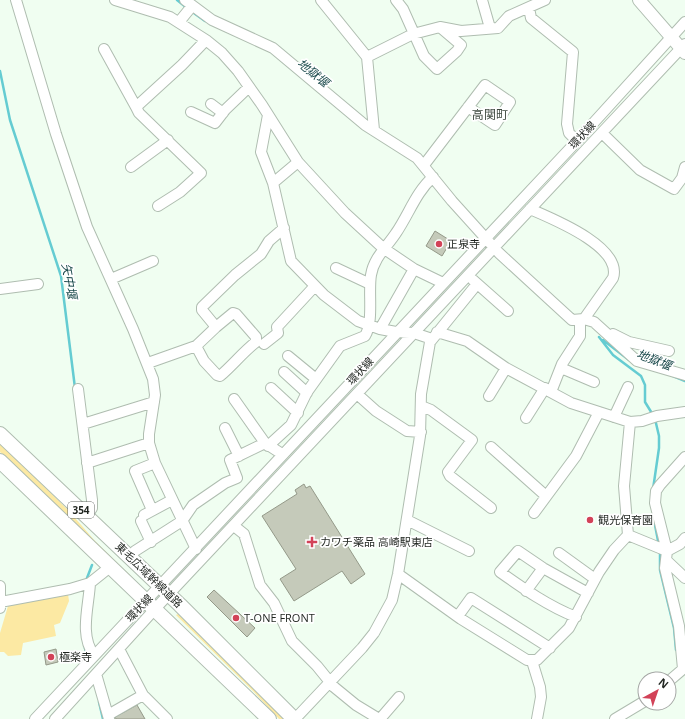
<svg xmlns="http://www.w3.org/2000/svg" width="685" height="719" viewBox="0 0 685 719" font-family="'Open Sans','Noto Sans JP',sans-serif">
<rect width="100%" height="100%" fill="#f0fef1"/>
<!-- green -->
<path fill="#fce9a3" d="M0,443L69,511L95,541L135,580L133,583L0,452Z
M68,594L69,601L60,623L54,625L56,636L23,643L21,655L8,656L4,652H0V633L8,606Z
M178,614L284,719H279L253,691L176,615Z"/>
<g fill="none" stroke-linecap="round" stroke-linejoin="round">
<!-- stream -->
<path stroke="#65ccd2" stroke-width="2.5" d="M177,0L187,8
M191,11L205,21
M0,71L10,120L61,276L75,388
M599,337L613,355L641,376L645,385V402L653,415
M603,340L629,360
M673,376L685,381
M651,503L659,448V436L655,419
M655,525L659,546
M660,551V570L674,628L676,650
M87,578L92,565
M85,648L86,654
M99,702L103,719"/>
</g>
<!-- building -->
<path fill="#c5caba" stroke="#949989" d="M435,231L451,241L442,256L426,246Z
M304,484L306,488L310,486L365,574L351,584L342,571L294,601L280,579L296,569L262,516L297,494L295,490Z
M214,590L255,628L247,637L207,597Z
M56,649L58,662L46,665L44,652Z
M137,705L145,719H116L115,717Z"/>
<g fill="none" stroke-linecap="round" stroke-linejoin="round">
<defs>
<path id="minor" d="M16,0L56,134L87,227L133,329L153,379L155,395L149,434V443L155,463L196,549
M115,0L170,17L206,40L222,53L238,71L262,105L298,162L345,213L383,248L414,269L443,283
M185,0L212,20L273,48L365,125L417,158L452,201L499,253L572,320L584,319L594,322L637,361L685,375
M321,0L367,57L374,130
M396,0L403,9L424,56L437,69L457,51L461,45L441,28
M482,0L490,28
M529,8L531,18L573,52L567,124L569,133L577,141
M179,22L192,6
M104,49L136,107
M367,57L413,34L440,27L461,31L498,28L509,16L545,0
M211,104L223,113
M191,112L215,123L225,110L249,87
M268,115L261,152L273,183L291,261L324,295L358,321L380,329L396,332L414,333L432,339
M602,133L640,170L674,189L682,178L685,167
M424,165L485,85L510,102L495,125L468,107
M131,167L168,140
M273,183L298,162
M158,206L180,192L201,173L139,113L136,107L182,65L206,40
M530,209C553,219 623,247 613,278L584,319
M336,268L370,284
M111,279L153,261
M473,280L508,311
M0,289L38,284
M380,329L414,269
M437,332L467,341L506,368L571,403L630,422L642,421L657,416L685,412
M613,334L629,342L669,351
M264,344L278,333L277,327L314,287
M196,346L204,361L217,375L220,376C233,365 243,352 256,342V337L236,314L233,313L216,327
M288,356L316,379
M148,363L196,346L216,327L202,310V307L235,275L261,254L269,241L284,228
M561,368L594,382
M284,372L307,393
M271,388L298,413
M78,389L92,500V508L87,516
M551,392L562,364L580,336V320
M357,394L376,411L407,431L421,432
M489,396L506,368
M234,399L265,443L282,454
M421,406L431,410L472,440L448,472L450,476L491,508
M614,417L628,387
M526,418L545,388
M83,424L154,402
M225,428L239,456
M268,446L291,425L307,392L340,346L365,336C374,321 368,292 371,275C374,257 387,247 396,233C409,214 416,192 433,177
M491,447L546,496
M87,463L149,443
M152,510L135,471L155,463
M534,513L576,456L599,412
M144,515L172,500
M407,520L469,551
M141,521L151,542
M234,526L244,534L260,585L274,603L292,641L317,666L334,687L356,705L379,719
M628,535L624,486L630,422
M559,553L595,579
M130,557L135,551L182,521L193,505L225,483L237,478L230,460L265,443
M666,560L685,578
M398,574L461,619L527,660H537L569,628L599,572L614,550L628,535L667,551L680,544L685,538
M90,583C89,606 79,635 94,655
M0,586V608
M526,591L543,568
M0,602L70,589L90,583L110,567
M458,616L471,598L550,648
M576,617C548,606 524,589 500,572L518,551L543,568L588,593
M119,649L143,695L167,719
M532,661L540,687L541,697L537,719
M96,674L109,719
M669,681L683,669L679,626L665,568L667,551L655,503L656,491L660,485L685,457
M108,715L143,695
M35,719L577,141L685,22
M55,719L154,610L685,44
M295,719L362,648L374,633L392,600L398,574L420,436L421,394L430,342L477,284
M380,719L399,697
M615,719L645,701"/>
<path id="major" d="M639,0L685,53"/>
<path id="highway" d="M0,434L180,605L294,719
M0,461L269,719"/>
</defs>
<!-- minor casing -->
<use href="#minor" stroke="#afbdb0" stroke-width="12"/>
<!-- major casing -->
<use href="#major" stroke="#afbdb0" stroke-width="14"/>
<!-- highway casing -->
<use href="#highway" stroke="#afbdb0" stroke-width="16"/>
<!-- minor -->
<use href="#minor" stroke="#fff" stroke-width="10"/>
<!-- major -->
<use href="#major" stroke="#fff" stroke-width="12"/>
<!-- highway -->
<use href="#highway" stroke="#fff" stroke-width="14"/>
</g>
<!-- markers -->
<g fill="#d24258" stroke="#fff" stroke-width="1.5">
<circle cx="439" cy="244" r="4"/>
<circle cx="590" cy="520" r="4"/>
<path d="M310 536h4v4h4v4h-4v4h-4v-4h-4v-4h4z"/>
<circle cx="236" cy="618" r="4"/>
<circle cx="51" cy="657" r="4"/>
</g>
<g text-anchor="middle" stroke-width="3.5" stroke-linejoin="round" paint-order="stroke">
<!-- shield labels -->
<rect fill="#fff" stroke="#626662" stroke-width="1" x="68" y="502" width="26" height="16" rx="3"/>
<g font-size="10" font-weight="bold" fill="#1f241f">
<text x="81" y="514">354</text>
</g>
<!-- street labels -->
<g font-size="11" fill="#1f241f" stroke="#fff">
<text transform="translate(582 135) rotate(-47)" y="4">環状線</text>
<text transform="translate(360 371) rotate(-47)" y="4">環状線</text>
<text transform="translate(149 575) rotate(44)" y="4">東毛広域幹線道路</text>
<text transform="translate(139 608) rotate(-46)" y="4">環状線</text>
</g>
<!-- poi labels -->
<g font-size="11" fill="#1f241f" stroke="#fff" text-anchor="start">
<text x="447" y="248">正泉寺</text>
<text x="598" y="524">観光保育園</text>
<text x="320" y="546">カワチ薬品 高崎駅東店</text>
<text x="244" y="622">T-ONE FRONT</text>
<text x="59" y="661">極楽寺</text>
</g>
<!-- water labels -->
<g font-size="12" font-style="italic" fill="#1b4a4c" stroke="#fff">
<text transform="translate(313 73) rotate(39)" y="4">地獄堰</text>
<text transform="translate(69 281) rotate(79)" y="4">矢中堰</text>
<text transform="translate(654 360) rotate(21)" y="4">地獄堰</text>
</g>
<!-- neighbourhood labels -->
<g font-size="12" fill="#3e493f" stroke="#fff">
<text x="490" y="119">高関町</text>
</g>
</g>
<!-- north arrow -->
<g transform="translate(657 691) rotate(40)"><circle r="19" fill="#ffffff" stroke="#a5a7a5"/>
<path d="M0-3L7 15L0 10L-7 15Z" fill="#d24258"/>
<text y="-6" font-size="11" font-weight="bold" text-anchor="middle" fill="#1f241f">N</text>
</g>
</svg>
